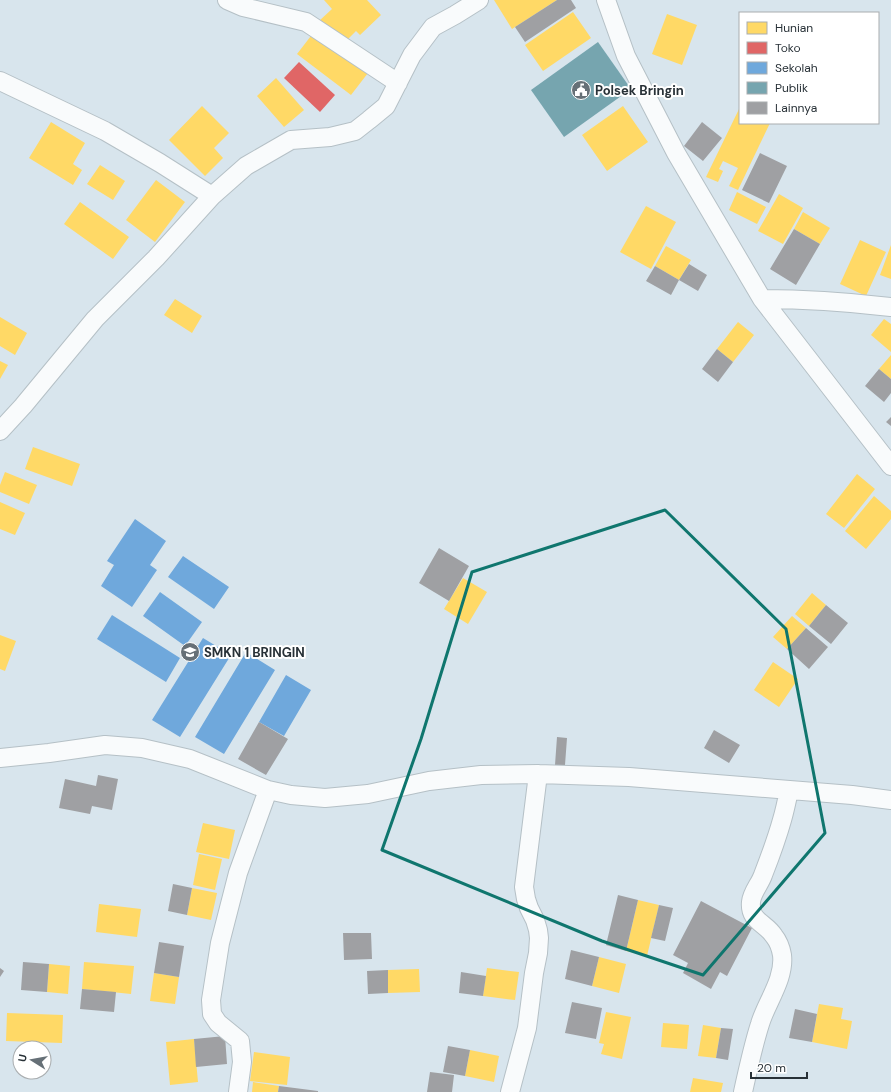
<svg xmlns="http://www.w3.org/2000/svg" width="891" height="1092" viewBox="0 0 891 1092" font-family="'DM Sans',sans-serif">
<rect width="100%" height="100%" fill="#d8e5ed"/>
<!-- homes -->
<path fill="#ffd966" d="M324,0H367L381,15L360,35L356,31L342,45L319,21L332,9Z
M494,0H557L512,29Z
M573,12L591,38L543,71L525,45Z
M667,14L697,25L682,65L652,54Z
M314,32L368,73L351,95L297,54Z
M276,78L304,110L284,127L257,96Z
M202,106L229,133L214,148L223,158L205,176L169,140Z
M623,106L648,142L607,171L582,135Z
M740,107V123H770L738,190L729,186L738,168L723,161L719,169L723,171L718,182L706,177Z
M51,122L85,143L73,164L82,170L73,185L29,158Z
M100,165L125,181L113,200L87,184Z
M156,180L185,202L155,242L126,220Z
M737,192L766,207L757,224L729,210Z
M779,194L803,208L783,244L758,231Z
M80,202L129,237L113,259L64,224Z
M646,206L676,222L651,269L620,252Z
M803,212L830,228L820,244L794,229Z
M860,240L886,252L866,296L840,284Z
M891,245V279L880,275Z
M666,246L691,260L679,280L655,266Z
M175,299L202,316L192,333L164,315Z
M0,317L27,333L15,355L0,346Z
M884,319L891,324V352L871,335Z
M738,322L754,335L733,362L717,349Z
M891,355V379L879,369Z
M0,361L8,365L0,379Z
M33,447L80,464L72,486L25,469Z
M5,472L37,485L29,504L0,492V485Z
M857,474L875,489L844,528L826,514Z
M874,496L891,511V519L866,549L845,531Z
M0,502L25,513L15,535L0,529Z
M463,578L487,592L468,624L444,609Z
M812,593L826,605L809,626L795,614Z
M792,616L806,628L787,649L773,637Z
M0,635L16,641L5,671L0,669Z
M773,662L798,679L779,707L754,690Z
M203,823L235,830L229,859L196,852Z
M199,854L222,859L215,890L193,885Z
M192,888L217,893L211,920L187,915Z
M638,900L659,905L647,956L626,951Z
M99,904L141,909L137,937L96,932Z
M599,957L626,964L619,993L592,986Z
M84,962L134,966L131,994L82,989Z
M49,964L70,966L68,994L47,992Z
M487,968L519,972L515,1000L483,996Z
M419,969L420,992L388,993V970Z
M154,973L179,977L175,1004L150,1001Z
M819,1004L843,1008L841,1019L852,1021L847,1049L812,1042Z
M606,1012L631,1017L622,1059L601,1054L604,1044L599,1043Z
M7,1013L63,1015L62,1043L6,1041Z
M663,1023L689,1025L687,1049L661,1047Z
M703,1025L721,1028L716,1058L698,1056Z
M194,1039L198,1082L170,1085L166,1042Z
M470,1050L499,1056L494,1082L465,1076Z
M254,1052L290,1057L287,1085L250,1081Z
M693,1078L723,1083L721,1092H690Z
M253,1082L279,1086L278,1092H252Z"/>
<!-- shops -->
<path fill="#e06666" d="M299,62L335,95L320,112L284,78Z"/>
<!-- schools -->
<path fill="#6fa8dc" d="M135,519L166,541L150,565L157,570L132,607L101,586L114,565L107,561Z
M183,556L229,587L214,609L168,577Z
M160,592L202,622L185,646L143,616Z
M112,615L180,658L166,682L97,639Z
M203,638L231,655L180,737L152,720Z
M246,652L275,670L224,754L195,737Z
M286,675L311,690L284,736L259,722Z"/>
<!-- public -->
<path fill="#76a5af" d="M598,42L631,89L564,137L531,90Z"/>
<!-- building -->
<path fill="#9fa0a3" d="M557,0H571L576,8L525,42L515,27Z
M702,122L722,138L703,161L684,146Z
M760,153L787,166L769,203L742,190Z
M794,229L820,244L796,285L770,269Z
M689,264L707,275L698,291L679,280Z
M655,266L679,280L671,295L646,281Z
M717,349L733,362L718,382L702,369Z
M879,369L891,379V393L884,402L865,386Z
M891,417V426L886,422Z
M439,548L469,566L449,601L419,583Z
M826,605L848,623L831,644L809,626Z
M806,628L828,647L809,669L787,649Z
M259,722L288,739L266,775L238,759Z
M714,730L740,745L729,763L704,748Z
M557,737L567,738L565,765H555Z
M98,775L118,779L112,810L92,806L90,814L59,808L65,779L96,786Z
M173,884L192,888L187,915L168,911Z
M618,895L638,900L626,951L606,945Z
M701,901L752,928L727,976L720,972L711,989L683,973L688,963L673,955Z
M659,905L673,908L665,941L651,938Z
M343,933H371L372,959L344,960Z
M159,942L184,946L179,977L154,973Z
M571,950L599,957L592,986L565,979Z
M23,962L49,964L47,992L21,990Z
M0,968L4,971L0,977Z
M388,970V993L368,994L367,971Z
M461,972L486,976L483,996L459,993Z
M82,989L116,992L114,1012L80,1009Z
M572,1002L602,1008L596,1039L565,1033Z
M795,1009L817,1014L812,1042L789,1038Z
M721,1028L733,1029L728,1060L716,1058Z
M225,1036L227,1064L196,1067L194,1039Z
M448,1046L470,1050L465,1076L443,1072Z
M430,1072L454,1075L452,1092H427Z
M279,1086L318,1091V1092H278Z"/>
<g fill="none" stroke-linecap="round" stroke-linejoin="round">
<defs>
<path id="minor" d="M227,0L243,7L306,22L398,83
M606,0L626,56L676,153L762,299L891,466
M0,81L105,131L160,163L212,196
M762,299C805,299 848,302 891,307
M0,431L23,406L95,319L156,258L212,196L246,166L291,140L330,137L355,131L369,120L386,106L412,55L433,27L455,15L479,0
M0,758L49,753L105,745L142,748L190,759L268,790L291,795L325,798L368,794L429,781L481,775L538,774L629,777L852,795L891,800
M238,1092L242,1062L240,1041L218,1023L212,1014L211,1000L220,943L238,873L268,790
M510,1092L527,1028L534,973L538,953L539,938L538,930L535,920L529,908L526,899L524,887L538,774
M743,1092C748,1069 753,1046 760,1024C766,1003 785,979 782,955C781,949 778,941 774,936C766,923 749,921 751,902C752,892 760,884 763,875C770,857 777,838 782,820C785,810 787,800 789,790"/>
</defs>
<!-- minor casing -->
<use href="#minor" stroke="#b5c0c6" stroke-width="20"/>
<!-- minor -->
<use href="#minor" stroke="#f9fbfc" stroke-width="18"/>
</g>
<!-- marked area -->
<path fill="none" stroke="#0f766e" stroke-width="3" stroke-linejoin="round" d="M665,510L786,629L825,833L703,975L602,941L382,850L421,739L472,572Z"/>
<!-- icons -->
<defs>
<symbol id="civic-disc" viewBox="-11 -11 22 22"><circle r="9.5" fill="#667077" stroke="#fff"/><path d="M-.6-6.5H3V-4.5H.6V-3L4-1V1h2V6H-6V1h2V-1L-.6-3ZM-1.2 2.5V6h2.4V2.5Z" fill="#fff"/></symbol>
<symbol id="school-disc" viewBox="-11 -11 22 22"><circle r="9.5" fill="#667077" stroke="#fff"/><path d="M0-5L7-2L0 1L-7-2ZM-4 1L0 2.5L4 1V4Q0 6-4 4Z" fill="#fff"/></symbol>
</defs>
<g fill-rule="evenodd">
<use href="#civic-disc" x="570" y="79" width="22" height="22"/>
<use href="#school-disc" x="179" y="641" width="22" height="22"/>
</g>
<g text-anchor="middle" stroke-width="4" stroke-linejoin="round" paint-order="stroke">
<!-- poi labels -->
<g font-size="13" font-weight="bold" fill="#283137" stroke="#fff" text-anchor="start">
<text x="595" y="95">Polsek Bringin</text>
<text x="204" y="657">SMKN 1 BRINGIN</text>
</g>
</g>
<!-- legend -->
<rect x="739" y="12" width="140" height="112" fill="#ffffff" stroke="#a9adaf"/>
<rect x="747" y="22" width="20" height="12" fill="#ffd966" stroke="#a9adaf"/>
<text x="775" y="32" font-size="12" fill="#283137">Hunian</text>
<rect x="747" y="42" width="20" height="12" fill="#e06666" stroke="#a9adaf"/>
<text x="775" y="52" font-size="12" fill="#283137">Toko</text>
<rect x="747" y="62" width="20" height="12" fill="#6fa8dc" stroke="#a9adaf"/>
<text x="775" y="72" font-size="12" fill="#283137">Sekolah</text>
<rect x="747" y="82" width="20" height="12" fill="#76a5af" stroke="#a9adaf"/>
<text x="775" y="92" font-size="12" fill="#283137">Publik</text>
<rect x="747" y="102" width="20" height="12" fill="#9fa0a3" stroke="#a9adaf"/>
<text x="775" y="112" font-size="12" fill="#283137">Lainnya</text>
<!-- north arrow -->
<g transform="translate(32 1060) rotate(281)"><circle r="19" fill="#ffffff" stroke="#a9adaf"/>
<path d="M0-3L7 15L0 10L-7 15Z" fill="#667077"/>
<text y="-6" font-size="11" font-weight="bold" text-anchor="middle" fill="#283137">U</text>
</g>
<!-- scale -->
<path d="M751 1072v6h56v-6" fill="none" stroke="#283137" stroke-width="2"/>
<text x="757" y="1072" font-size="12" fill="#283137" stroke="#ffffff" stroke-width="3" paint-order="stroke">20 m</text>
</svg>
